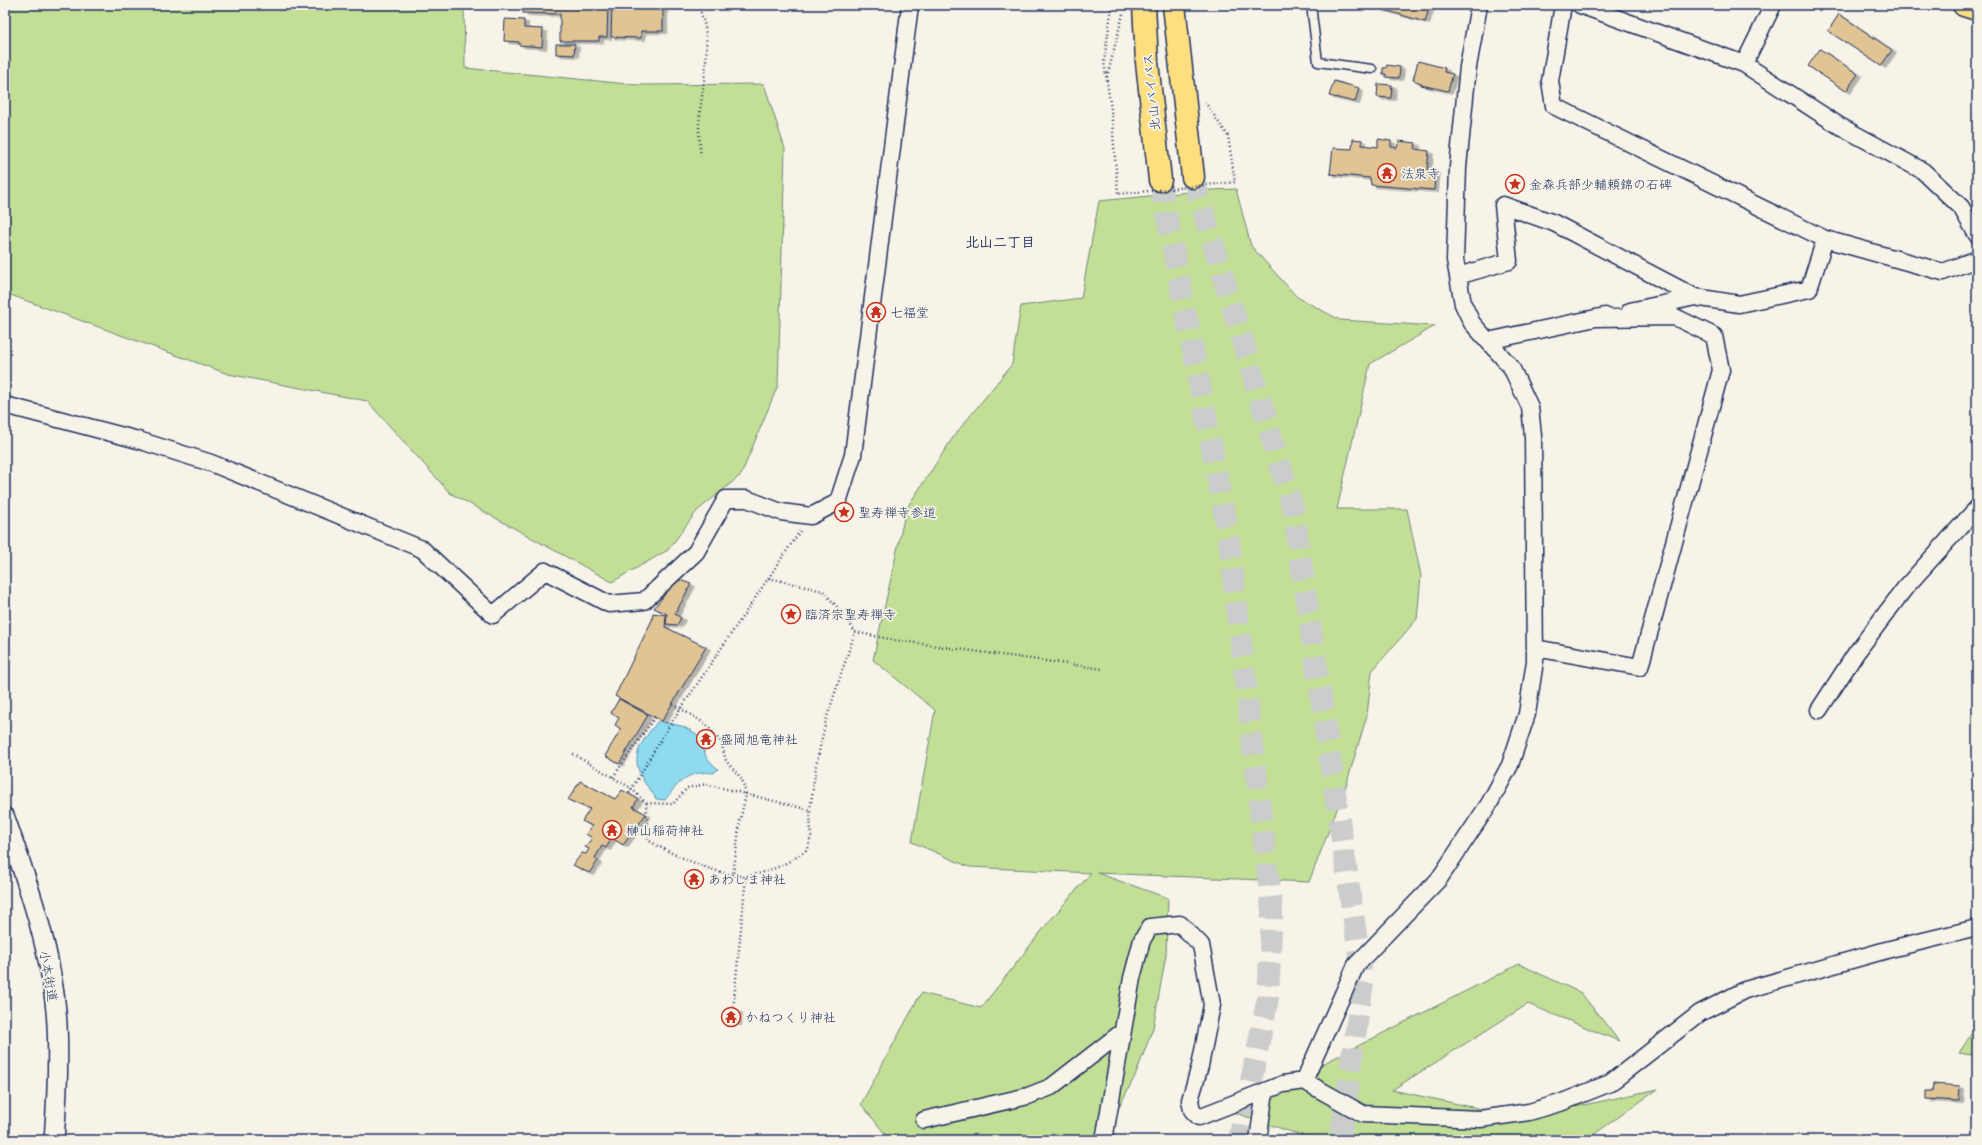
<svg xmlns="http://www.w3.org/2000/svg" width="1982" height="1145" viewBox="0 0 1982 1145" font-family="Itim,'Klee One',sans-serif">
<defs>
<filter id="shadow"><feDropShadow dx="4.5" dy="2.5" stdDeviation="0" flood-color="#0004"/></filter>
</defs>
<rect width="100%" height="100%" fill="#f7f3e8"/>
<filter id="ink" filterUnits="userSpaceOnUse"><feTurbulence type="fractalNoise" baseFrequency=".025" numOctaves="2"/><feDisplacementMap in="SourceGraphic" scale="8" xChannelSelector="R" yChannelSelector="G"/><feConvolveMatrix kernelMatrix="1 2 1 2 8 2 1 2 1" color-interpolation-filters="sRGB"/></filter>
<g filter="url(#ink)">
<!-- green -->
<path fill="#c3df96" stroke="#6f877a" d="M5,5H464L465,68L638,85L764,84L785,149L778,385L741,475L697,511L668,550L612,582L450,493L367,401L228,374L5,293Z
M1236,189L1251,246L1297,297L1340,320L1435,326L1370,364L1337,509H1407L1421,576L1417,619L1372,671L1367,715L1346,786L1309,882L1097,873L1168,898L1166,955L1153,1028L1136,1074L1102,1140H890L861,1104L921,993L981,1008L1047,924L1091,873L969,867L912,842L935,710L873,660L906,509L954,436L1012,364L1021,306L1081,298L1099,201L1210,190Z
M1519,964L1581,993L1619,1041L1528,1004L1392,1090L1524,1118L1658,1089L1586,1140H1320L1303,1136L1227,1110L1283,1084Z
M1977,1025V1056L1959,1053Z"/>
<!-- water -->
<path fill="#8edaee" stroke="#6096b4" d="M658,721L682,726L697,734L707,759L718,769L714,773C689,770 679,781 665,800L656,799C653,792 648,788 644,782C628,755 642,742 658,721Z"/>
<!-- building -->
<path fill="#e0c494" stroke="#1b2f5e" filter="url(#shadow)" d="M523,5H608L607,37H599V41H560V14L523,13Z
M612,5H663V31H641V38L611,37Z
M1368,5H1430L1425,22Z
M1839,14L1892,50L1881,66L1828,31Z
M505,19L524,20V28L543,29L542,47L519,45V42L504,41Z
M556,44H575L574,55L556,54Z
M1820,49L1858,74L1846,91L1808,66Z
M1418,61L1445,68L1444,72L1453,74L1448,91L1421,85V83L1413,80Z
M1387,65L1400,67L1399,78L1386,77V74H1383V68H1386Z
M1334,81L1359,88L1355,102L1329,96Z
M1378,84L1392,85L1391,98L1377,97Z
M1353,139L1362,140V145L1378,147V139L1391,141V147L1397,148L1399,141L1416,143L1415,149L1429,151L1427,171H1435L1434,190L1371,185L1370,178L1330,174L1333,148L1352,149Z
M677,579L691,584L675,614L681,618L677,625L666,624L667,614L654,608Z
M653,613L666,615L665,627L706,647L662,721L615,696L652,620Z
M619,699L648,715L619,764L605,756L621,729L615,725L619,718L611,713Z
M580,781L615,799L622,790L638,799L633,807L646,814L623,845L612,838L606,848L602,846L595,858L598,861L589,873L573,865L582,853L586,854L589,849L585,847L592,838L586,834L592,826L582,821L590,809L568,800Z
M725,1010H738L737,1023H724Z
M1933,1084L1960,1086L1959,1101L1926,1099V1091H1932Z"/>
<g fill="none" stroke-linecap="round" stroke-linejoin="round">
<!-- trunk-tunnel -->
<path stroke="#cbcccc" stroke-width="22" stroke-dasharray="22 11" stroke-linecap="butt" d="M1193,177L1293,508L1363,982L1340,1140
M1160,180L1228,531L1272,911L1268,998L1239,1140"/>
<defs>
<path id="service" d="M1311,5L1318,62L1372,69"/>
<path id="minor" d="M1563,5L1550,81L1554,106L1825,239L1943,272L1977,259
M1580,5L1744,64L1838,125L1923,171L1961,207L1977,235
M1744,64L1773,5
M1458,276L1509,261L1503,205L1554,223L1695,297
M1630,311L1695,297L1739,304L1809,289L1825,239
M1488,341L1605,316
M5,405L138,440L211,463L422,549L493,615L545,571L609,604L644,601L696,552L726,499H747L781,512L811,516L838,502L853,455L910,5
M1535,648L1640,667L1721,370L1714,336L1675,317L1595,318
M1819,710L1856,653L1905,588L1977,508
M1304,1081L1356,965L1439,879L1489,804L1510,765L1527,714L1535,661L1533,436L1530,407L1511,367L1472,323L1463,304L1455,260L1458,167L1468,67L1479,5
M924,1120L1028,1096L1051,1087L1122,1032
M1104,1140L1132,978L1142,940L1150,927L1180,924L1201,945L1212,1005L1200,1066L1190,1100L1192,1110L1199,1117L1283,1084L1304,1081L1363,1114L1480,1119L1529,1112L1560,1103L1610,1083L1700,1013L1745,990L1890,949L1977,928
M1258,1140L1265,1091"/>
<path id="tertiary" d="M5,818C28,884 53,954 57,1024C59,1063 57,1101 54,1140"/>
<path id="trunk" d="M1144,5L1147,62L1160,180
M1174,5L1193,177
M1964,5L1977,9"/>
</defs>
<!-- service casing -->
<use href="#service" stroke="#1b2f5e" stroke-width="11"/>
<!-- minor casing -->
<use href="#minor" stroke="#1b2f5e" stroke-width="19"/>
<!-- tertiary casing -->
<use href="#tertiary" stroke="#1b2f5e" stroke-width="22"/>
<!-- trunk casing -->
<use href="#trunk" stroke="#1b2f5e" stroke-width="25"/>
<!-- path -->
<path stroke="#1b2f5e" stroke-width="2.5" stroke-dasharray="1 3" stroke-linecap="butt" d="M697,5C716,38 701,88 699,124C699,135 700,147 701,158
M1112,5L1104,62L1111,109L1118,194L1139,192
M1107,77L1123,14
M1205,102L1228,136L1235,182L1216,184
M769,578L823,591L844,615L855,632L894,640L1103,669
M673,704L706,724L721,742L726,761L742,779L746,794L740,821L733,875
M573,754L631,788L646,803L648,840C666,852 726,879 747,876C769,873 791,862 808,849L811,836L810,810L706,784L687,788L673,804L646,803
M613,777L655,717
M629,793L671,723L800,531
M810,810L816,766L826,720L855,632
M733,1010L746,877"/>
<!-- service -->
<use href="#service" stroke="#f7f3e8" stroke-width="8"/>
<!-- minor -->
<use href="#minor" stroke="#f7f3e8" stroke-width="16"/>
<!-- tertiary -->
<use href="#tertiary" stroke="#f7f3e8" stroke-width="19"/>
<!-- trunk -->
<use href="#trunk" stroke="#fedf80" stroke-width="22"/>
<!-- path-bridge -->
<path stroke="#1b2f5e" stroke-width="2.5" stroke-dasharray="1 3" stroke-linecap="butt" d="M1139,192L1216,184"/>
</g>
</g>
<!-- icons -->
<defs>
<symbol id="temple-ring" viewBox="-11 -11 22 22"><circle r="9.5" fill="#f7f3e8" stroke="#c8321e" stroke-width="1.5"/><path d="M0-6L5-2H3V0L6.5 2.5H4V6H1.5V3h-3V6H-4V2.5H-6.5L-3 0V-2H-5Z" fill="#c8321e"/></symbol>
<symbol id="sight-ring" viewBox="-11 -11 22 22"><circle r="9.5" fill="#f7f3e8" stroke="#c8321e" stroke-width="1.5"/><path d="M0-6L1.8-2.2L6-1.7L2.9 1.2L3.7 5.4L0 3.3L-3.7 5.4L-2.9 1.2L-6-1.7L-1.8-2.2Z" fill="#c8321e"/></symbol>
</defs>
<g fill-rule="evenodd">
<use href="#temple-ring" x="1376" y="162" width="22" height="22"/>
<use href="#sight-ring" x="1504" y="173" width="22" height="22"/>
<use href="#temple-ring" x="865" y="301" width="22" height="22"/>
<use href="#sight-ring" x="833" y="501" width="22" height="22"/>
<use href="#sight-ring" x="780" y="603" width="22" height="22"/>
<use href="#temple-ring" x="695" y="728" width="22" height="22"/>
<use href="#temple-ring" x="601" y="819" width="22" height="22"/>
<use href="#temple-ring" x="683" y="868" width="22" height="22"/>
<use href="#temple-ring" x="720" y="1006" width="22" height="22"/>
</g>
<g text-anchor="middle" stroke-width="3.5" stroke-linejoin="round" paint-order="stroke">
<!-- street labels -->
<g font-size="13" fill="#1b2f5e" stroke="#f7f3e8">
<text transform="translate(1151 92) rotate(-96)" y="5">北山バイパス</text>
<text transform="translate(49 976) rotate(80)" y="5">小本街道</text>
</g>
<!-- poi labels -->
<g font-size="13" fill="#1b2f5e" stroke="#f7f3e8" text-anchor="start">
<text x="1401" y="178">法泉寺</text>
<text x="1529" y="189">金森兵部少輔頼錦の石碑</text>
<text x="890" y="317">七福堂</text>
<text x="858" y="517">聖寿禅寺参道</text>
<text x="805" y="619">臨済宗聖寿禅寺</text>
<text x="720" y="744">盛岡旭竜神社</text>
<text x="626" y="835">榊山稲荷神社</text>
<text x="708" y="884">あわしま神社</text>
<text x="745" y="1022">かねつくり神社</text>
</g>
<!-- neighbourhood labels -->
<g font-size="14" font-weight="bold" fill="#1b2f5e" stroke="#f7f3e8">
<text x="1000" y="247">北山二丁目</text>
</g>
</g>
<!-- margin -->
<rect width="1982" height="1145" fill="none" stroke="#f7f3e8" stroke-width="20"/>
<rect x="10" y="10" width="1962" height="1125" fill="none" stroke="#1b2f5e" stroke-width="1.5" filter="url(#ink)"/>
</svg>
